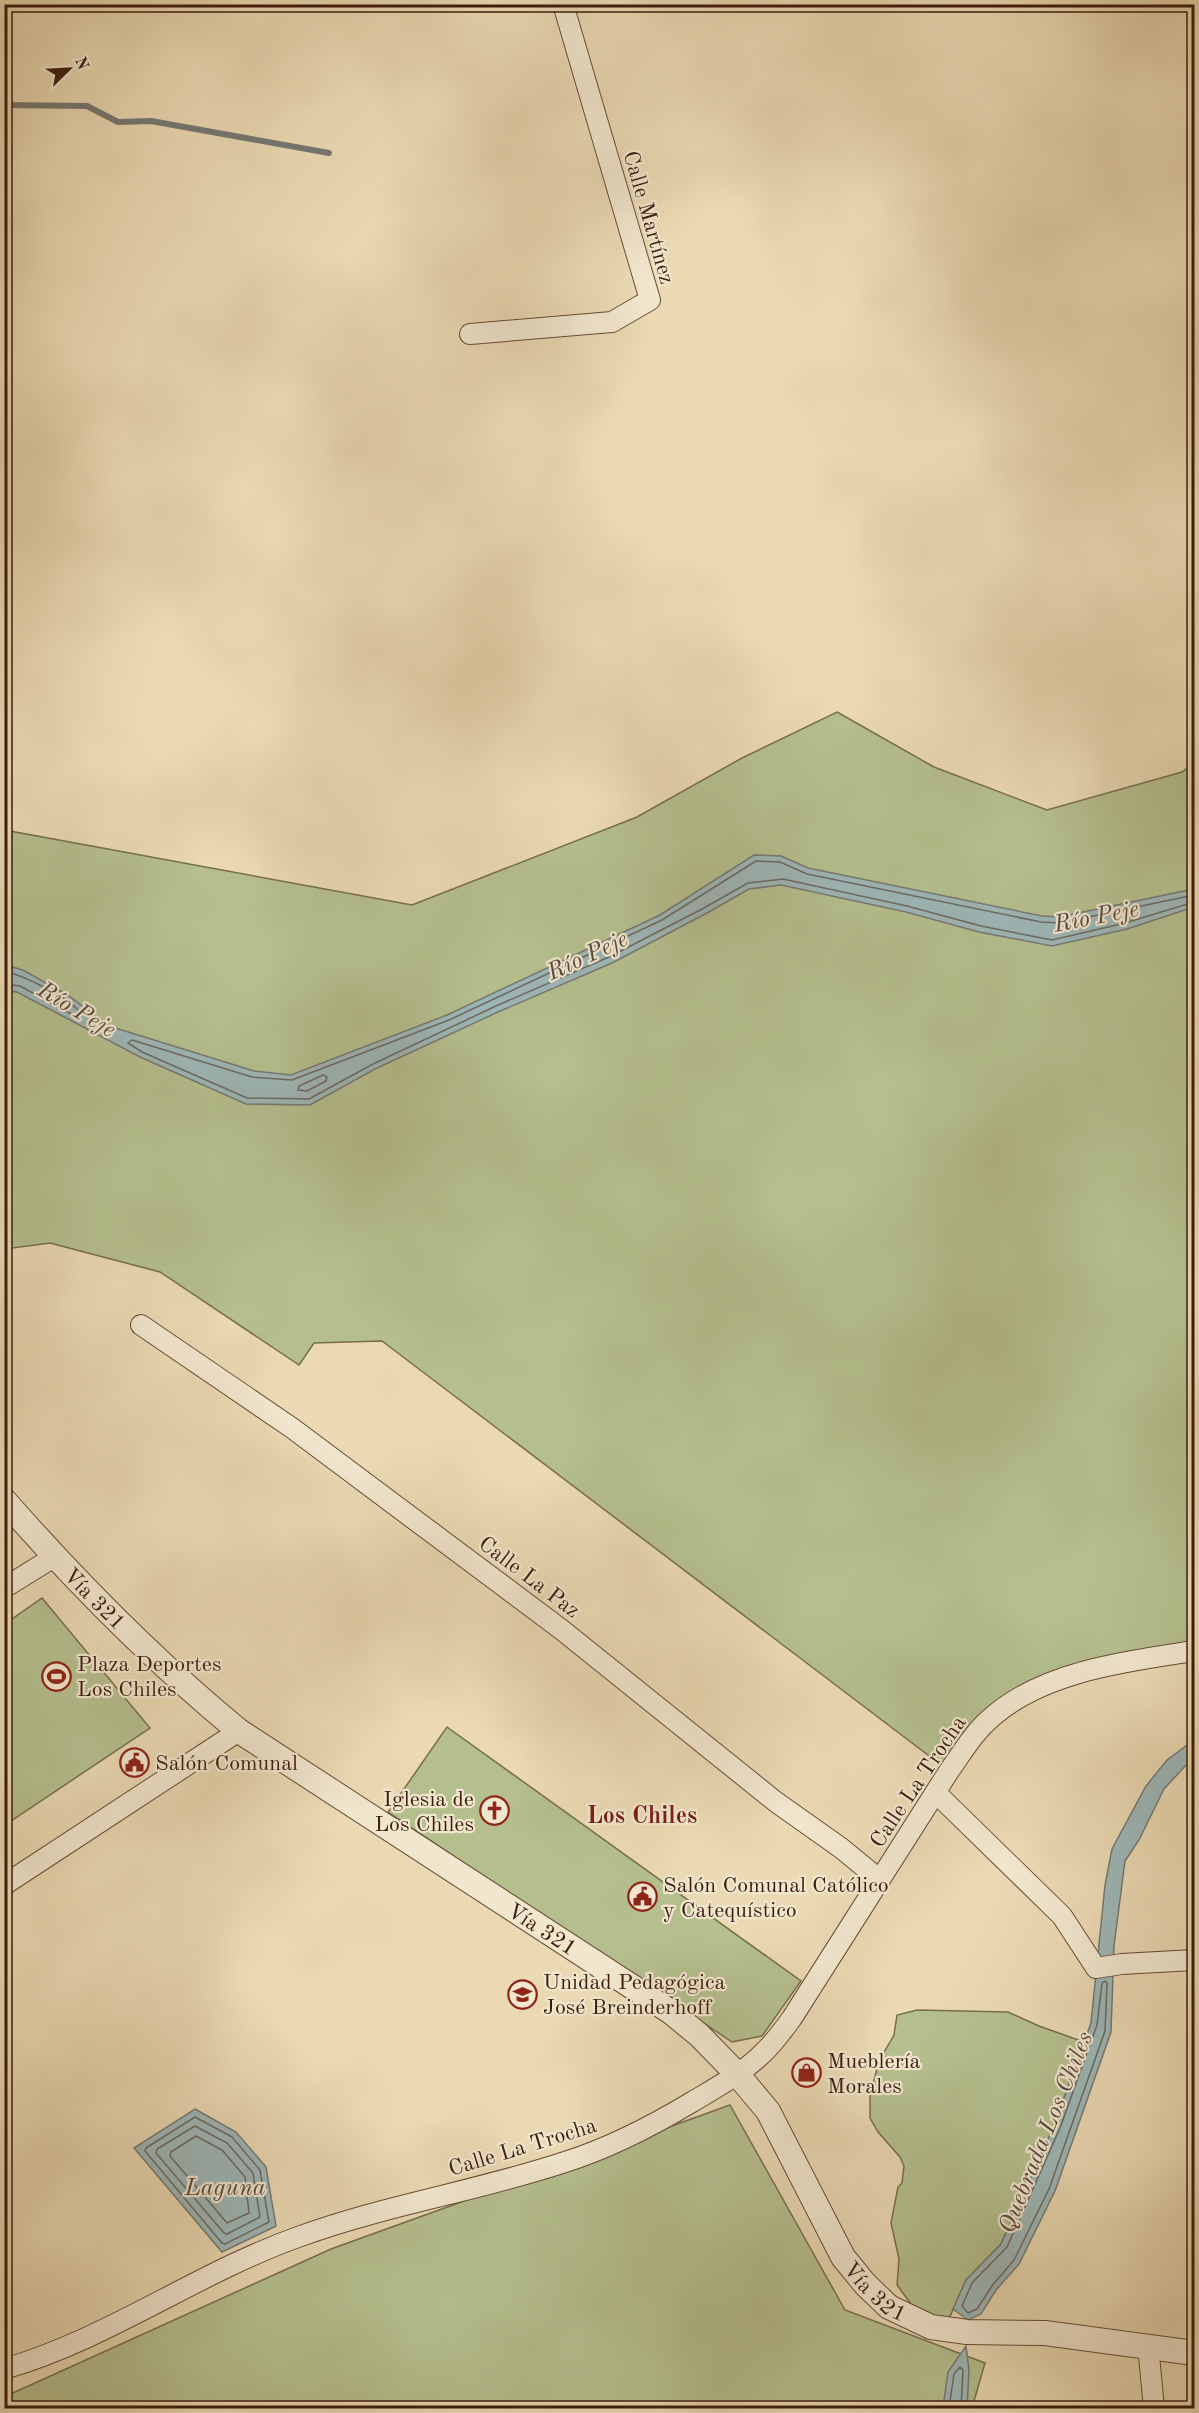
<svg xmlns="http://www.w3.org/2000/svg" width="1199" height="2413" viewBox="0 0 1199 2413" font-family="'Old Standard TT',serif">
<rect width="100%" height="100%" fill="#ead9b3"/>
<filter id="stains"><feTurbulence type="fractalNoise" baseFrequency=".00333" numOctaves="4"/><feColorMatrix values="0 0 0 0 .2 0 0 0 0 .09 0 0 0 0 .02 0 0 0 .5 -.17"/></filter>
<radialGradient id="worn" r=".72"><stop offset=".6" stop-color="#630" stop-opacity="0"/><stop offset="1" stop-color="#630" stop-opacity=".3"/></radialGradient>
<!-- green -->
<path fill="#b5bf8e" stroke="#786e4e" stroke-width="1.5" d="M837,712L934,767L1047,810L1182,772L1194,763V1651L1085,1671L983,1726L949,1771L382,1341L314,1343L299,1365L160,1272L50,1243L5,1249L4,830L412,905L637,817L742,758Z
M42,1598L150,1728L5,1825V1624Z
M447,1727L801,1981L762,2036L732,2042L388,1812Z
M917,2010L1008,2012L1039,2026L1084,2042L1054,2126L1001,2244L966,2280L945,2328L916,2311L897,2285L899,2259L891,2223L898,2187L902,2183L904,2166L900,2157L878,2132L870,2118V2095L879,2061L894,2035L897,2015Z
M730,2105L845,2310L985,2363L972,2408H5L4,2397L331,2249Z"/>
<!-- water -->
<path fill="#9db7b8" stroke="#767974" stroke-width="1.5" d="M754,855L781,856L808,868L1042,916L1059,917L1194,889V907L1127,929L1052,946L979,932L906,912L781,885L749,889L707,913L612,963L498,1012L375,1069L310,1105L246,1104L140,1057L17,992L5,990V965L23,970L69,996L109,1026L254,1071L291,1075L447,1015L660,915Z
M1194,1740V1760L1187,1764L1164,1789L1139,1840L1125,1861L1114,1946L1111,2032L1055,2191L1019,2264L996,2290L981,2314L968,2320L953,2309L966,2280L1001,2244L1054,2126L1091,2023L1105,1885L1112,1849L1146,1786L1167,1760Z
M195,2109L236,2132L266,2167L276,2226L222,2252L134,2148Z
M966,2346L969,2370L967,2408H943L948,2372Z"/>
<g fill="none" stroke-linecap="round" stroke-linejoin="round">
<!-- shore -->
<path stroke="#6c6a62" stroke-width="1.5" d="M1194,895L1060,923L1041,922L807,874L780,862L756,861L662,920L449,1020L292,1080L252,1077L132,1040L128,1043L142,1052L247,1098L309,1099L373,1064L496,1006L609,957L704,908L748,883L783,879L907,906L981,926L1052,940L1125,923L1194,902
M4,971C22,975 74,999 81,1015L77,1017L20,986L4,984
M323,1075L327,1077L326,1081L307,1091L298,1090L299,1086Z
M1105,1981L1107,1983L1105,2031L1049,2189L1014,2260L992,2286L977,2309L968,2313L962,2306L972,2283L1007,2247L1060,2128L1097,2025L1102,1983Z
M195,2117L232,2137L260,2170L269,2222L225,2244L222,2243L145,2151L146,2148Z
M195,2126L227,2143L253,2173L260,2217L227,2234L224,2233L156,2153L157,2149Z
M196,2136L222,2150L245,2177L249,2213L227,2223L170,2156L171,2152Z
M949,2408L954,2374L960,2367L963,2370L961,2408"/>
<!-- stream -->
<path stroke="#767974" stroke-width="6" d="M4,105L87,106L118,122L151,121L329,153"/>
<defs>
<path id="minor" d="M470,334L612,322L650,300L563,4
M141,1325L292,1428L562,1630L776,1802L841,1848L880,1880
M4,1588L54,1557
M936,1793L1062,1916L1096,1968L1122,1964L1194,1960
M4,1885L239,1731
M1148,2345L1154,2408
M4,2369C108,2339 197,2273 298,2237C385,2205 478,2191 565,2162C610,2148 652,2126 692,2102C717,2087 743,2073 763,2053C774,2043 783,2030 792,2018L949,1771C962,1753 974,1732 992,1717C1044,1671 1128,1661 1194,1651"/>
<g id="tertiary">
<path id="s1" d="M4,1500C77,1583 154,1661 239,1731L671,2012L699,2035L737,2074L768,2111L843,2257L865,2284L889,2307L931,2327L967,2332L1045,2333L1194,2353"/>
</g>
</defs>
<!-- minor casing -->
<use href="#minor" stroke="#674b36" stroke-width="22"/>
<!-- tertiary casing -->
<use href="#tertiary" stroke="#674b36" stroke-width="26"/>
<!-- minor -->
<use href="#minor" stroke="#f1e6ce" stroke-width="20"/>
<!-- tertiary -->
<use href="#tertiary" stroke="#f1e6ce" stroke-width="24"/>
</g>
<!-- icons -->
<defs>
<symbol id="stadium-ring" viewBox="-11 -11 22 22"><circle r="9.5" fill="#f1e6ce" stroke="#8f2418" stroke-width="1.5"/><path d="M0-5a6.5 5 0 1 0 0 10a6.5 5 0 1 0 0-10ZM-3.5-1.8h7v3.6h-7Z" fill="#8f2418"/></symbol>
<symbol id="civic-ring" viewBox="-11 -11 22 22"><circle r="9.5" fill="#f1e6ce" stroke="#8f2418" stroke-width="1.5"/><path d="M-.6-6.5H3V-4.5H.6V-3L4-1V1h2V6H-6V1h2V-1L-.6-3ZM-1.2 2.5V6h2.4V2.5Z" fill="#8f2418"/></symbol>
<symbol id="church-ring" viewBox="-11 -11 22 22"><circle r="9.5" fill="#f1e6ce" stroke="#8f2418" stroke-width="1.5"/><path d="M-1.2-6h2.4v3.5h3.3v2.4h-3.3V6h-2.4V-.1h-3.3v-2.4h3.3Z" fill="#8f2418"/></symbol>
<symbol id="school-ring" viewBox="-11 -11 22 22"><circle r="9.5" fill="#f1e6ce" stroke="#8f2418" stroke-width="1.5"/><path d="M0-5L7-2L0 1L-7-2ZM-4 1L0 2.5L4 1V4Q0 6-4 4Z" fill="#8f2418"/></symbol>
<symbol id="shop-ring" viewBox="-11 -11 22 22"><circle r="9.5" fill="#f1e6ce" stroke="#8f2418" stroke-width="1.5"/><path d="M-5-2.5h2.3a2.7 3.5 0 0 1 5.4 0H5L5.5 6h-11ZM-1.5-2.5h3a1.5 2.3 0 0 0-3 0Z" fill="#8f2418"/></symbol>
</defs>
<g fill-rule="evenodd">
<use href="#stadium-ring" x="40" y="1660" width="33" height="33"/>
<use href="#civic-ring" x="118" y="1746" width="33" height="33"/>
<use href="#church-ring" x="478" y="1794" width="33" height="33"/>
<use href="#civic-ring" x="626" y="1880" width="33" height="33"/>
<use href="#school-ring" x="506" y="1978" width="33" height="33"/>
<use href="#shop-ring" x="790" y="2056" width="33" height="33"/>
</g>
<g text-anchor="middle" stroke-width="4.5" stroke-linejoin="round" paint-order="stroke">
<!-- street labels -->
<g font-size="22" fill="#3b1c0d" stroke="#f1e6ce">
<text transform="translate(650 217) rotate(74)" y="8">Calle Martínez</text>
<text transform="translate(530 1576) rotate(37)" y="8">Calle La Paz</text>
<text dy="8" stroke="none"><textPath href="#s1" startOffset="134">Vía 321</textPath></text>
<text transform="translate(917 1781) rotate(-56)" y="8">Calle La Trocha</text>
<text dy="8" stroke="none"><textPath href="#s1" startOffset="692">Vía 321</textPath></text>
<text transform="translate(522 2146) rotate(-17)" y="8">Calle La Trocha</text>
<text dy="8" stroke="none"><textPath href="#s1" startOffset="1196">Vía 321</textPath></text>
</g>
<!-- poi labels -->
<g font-size="22" fill="#3b1c0d" stroke="#f1e6ce" text-anchor="start">
<text x="77" y="1671">Plaza Deportes<tspan x="77" dy="25">Los Chiles</tspan></text>
<text x="155" y="1770">Salón Comunal</text>
<text x="474" y="1806" text-anchor="end">Iglesia de<tspan x="474" dy="25">Los Chiles</tspan></text>
<text x="663" y="1892">Salón Comunal Católico<tspan x="663" dy="25">y Catequístico</tspan></text>
<text x="543" y="1989">Unidad Pedagógica<tspan x="543" dy="25">José Breinderhoff</tspan></text>
<text x="827" y="2068">Mueblería<tspan x="827" dy="25">Morales</tspan></text>
</g>
<!-- water labels -->
<g font-size="24" font-style="italic" fill="#584a40" stroke="#f1e6ce">
<text transform="translate(1096 916) rotate(-11)" y="8">Río Peje</text>
<text transform="translate(587 955) rotate(-25)" y="8">Río Peje</text>
<text transform="translate(77 1009) rotate(31)" y="8">Río Peje</text>
<text transform="translate(1045 2132) rotate(-68)" y="8">Quebrada Los Chiles</text>
<text x="225" y="2195">Laguna</text>
</g>
<!-- neighbourhood labels -->
<g font-size="24" font-weight="bold" fill="#7a1f14" stroke="#f1e6ce">
<text x="642" y="1823">Los Chiles</text>
</g>
</g>
<!-- margin -->
<rect width="1199" height="2413" fill="none" stroke="#ead9b3" stroke-width="24"/>
<rect x="6" y="6" width="1187" height="2401" fill="none" stroke="#3b1c0d" stroke-width="3"/>
<rect x="12" y="12" width="1175" height="2389" fill="none" stroke="#3b1c0d" stroke-width="1.5"/>
<!-- north arrow -->
<g transform="translate(69 69) rotate(66)" stroke="#f1e6ce" stroke-width="4.5" paint-order="stroke">
<path d="M0-4.5L10 22L0 15L-10 22Z" fill="#3b1c0d"/>
<text y="-9" font-size="16" font-weight="bold" text-anchor="middle" fill="#3b1c0d">N</text>
</g>
<rect width="100%" height="100%" filter="url(#stains)"/>
<rect width="100%" height="100%" fill="url(#worn)"/>
</svg>
